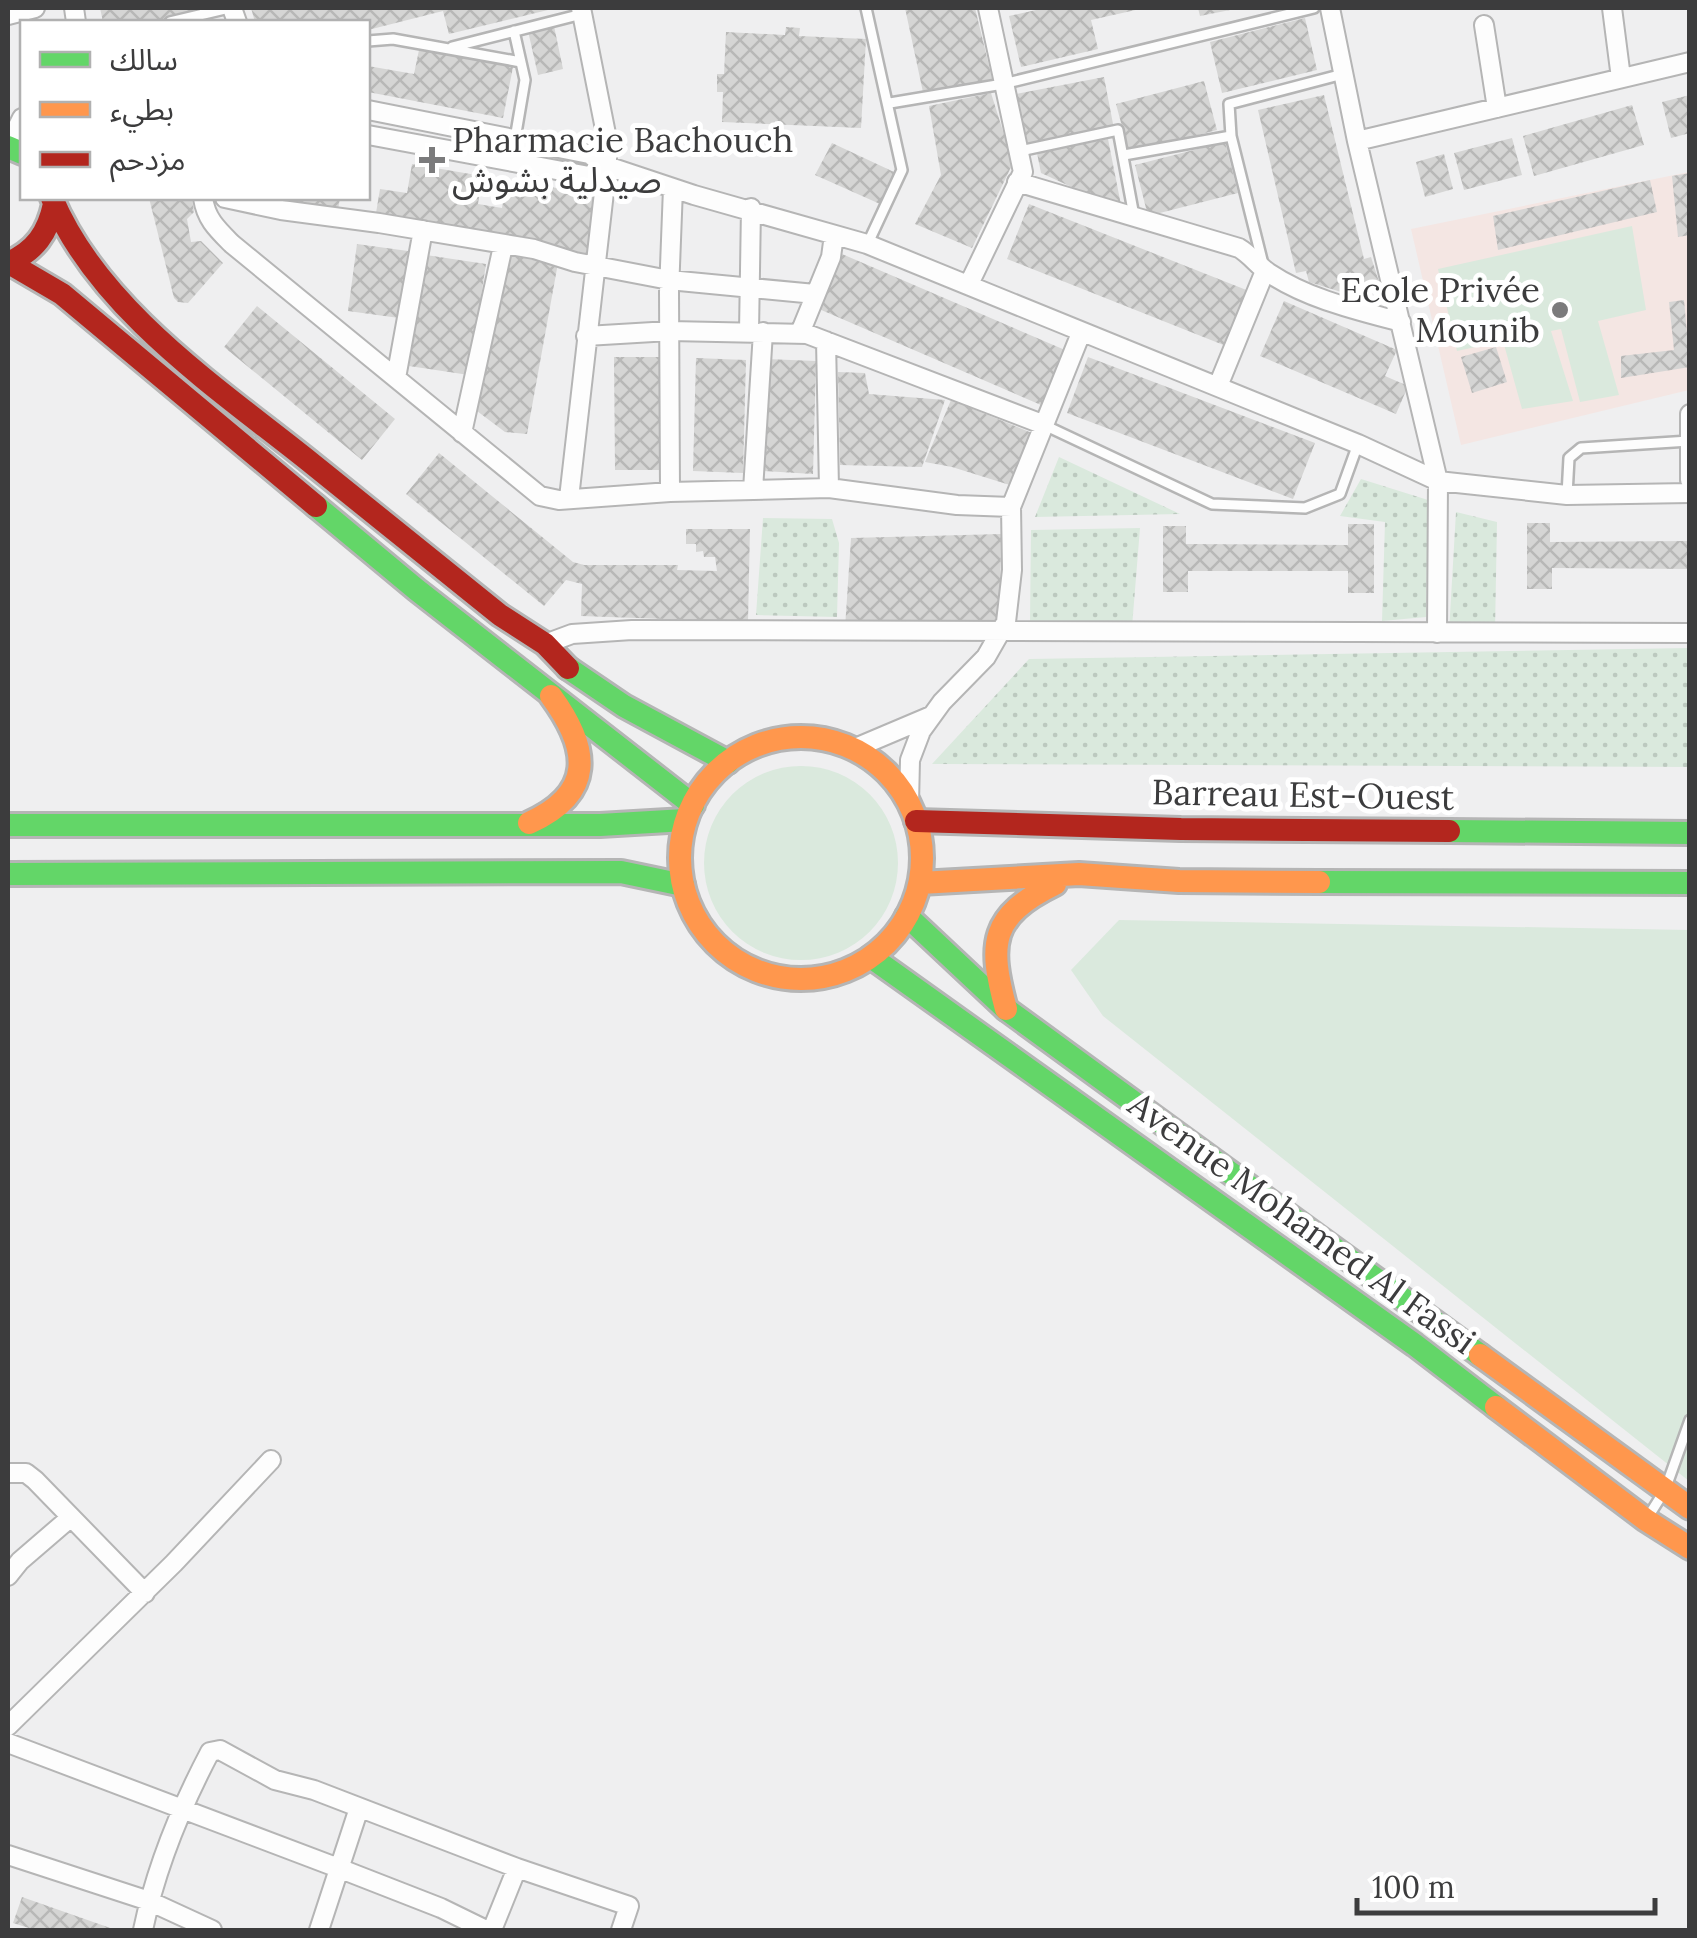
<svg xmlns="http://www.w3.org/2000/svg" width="1697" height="1938" viewBox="0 0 1697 1938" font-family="Lora,'Noto Sans Arabic',serif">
<defs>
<pattern id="park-dots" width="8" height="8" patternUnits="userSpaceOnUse" patternTransform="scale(2.5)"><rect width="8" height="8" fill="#dae9dd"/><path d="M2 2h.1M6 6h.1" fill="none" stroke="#bcc9bf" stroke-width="1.8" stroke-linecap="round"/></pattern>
<pattern id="building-cross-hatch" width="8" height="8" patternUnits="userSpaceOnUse" patternTransform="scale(2.5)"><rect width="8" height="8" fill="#d5d5d4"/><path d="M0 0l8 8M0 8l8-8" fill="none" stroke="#b8b8b7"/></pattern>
</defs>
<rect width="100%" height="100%" fill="#efeff0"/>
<!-- education -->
<path fill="#f4e6e3" d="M1689,172V390L1461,445L1411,229Z"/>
<!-- green -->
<path fill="#dae9dd" d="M1632,226L1646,310L1598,321L1619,395L1580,402L1561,329L1551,331L1573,401L1522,409L1503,341L1457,351L1438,269Z
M704 863a97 97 0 1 1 194 0a97 97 0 1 1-194 0Z
M1119,920L1689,930V1481L1103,1016L1071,970Z"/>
<!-- park -->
<path fill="url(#park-dots)" d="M1059,457L1180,514L1035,517Z
M1361,479L1428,500L1426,617L1382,621L1385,522L1340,516Z
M1456,512L1497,522L1495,631L1449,632Z
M763,518L832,519L839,543L837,617L756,615Z
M1140,528L1132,627L1030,622L1031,530Z
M1689,648V767L932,764L1029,659Z"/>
<!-- building -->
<path fill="url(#building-cross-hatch)" d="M100,8H207V9L153,22H103Z
M251,8H552V9L449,34L443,11L368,30V22H255Z
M905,8H975L993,82L924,97Z
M1045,8H1140V9L1091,20L1098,49L1021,67L1009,16Z
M1198,8H1235V9L1200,16Z
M1305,18L1317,70L1222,93L1210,42Z
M554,26L563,69L538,75L528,31Z
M786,27L800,28L799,36L866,39L861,128L722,122L723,92H717V74H724L726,32L785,35Z
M419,50L513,67L503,118L368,92V66L414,74Z
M1104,77L1114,129L1027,146L1016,94Z
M1204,81L1217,130L1129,153L1116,104Z
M991,93L1013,163L972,248L915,224L941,175L929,106Z
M1324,95L1364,259L1371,257L1381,288L1354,296L1309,282L1306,271L1296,273L1258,110Z
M1690,95V133L1671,138L1662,102Z
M1632,105L1644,145L1534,176L1523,136Z
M1512,138L1522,175L1464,190L1454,153Z
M1108,139L1122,210L1041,173L1037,153Z
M1225,142L1238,193L1148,216L1135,165Z
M832,143L894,172L880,204L815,175Z
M1444,154L1453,189L1425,197L1416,162Z
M412,164L482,176L478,204L502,208L506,180L600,195L591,254L375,219L380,189L407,193Z
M1690,173V235L1678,237L1672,176Z
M1650,180L1657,212L1498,250L1493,216Z
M149,198H192L194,212L187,219L191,242L201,241L223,263L188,303L178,302L174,298Z
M281,198H340L338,210Z
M1029,204L1254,293L1231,348L1007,259Z
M357,244L408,251L399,318L348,311Z
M503,253L558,263L527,434L505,432L477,411Z
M842,254L1065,350L1041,405L819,309Z
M426,255L486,264L469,375L409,366Z
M1684,300L1690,367L1621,378V356L1674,350L1669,302Z
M1284,301L1397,350L1385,376L1408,386L1396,414L1260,356Z
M257,306L395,419L362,460L224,347Z
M1496,347L1507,382L1472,393L1461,357Z
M614,357H663L664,470H615Z
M1088,357L1315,443L1293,499L1067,413Z
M696,358L746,360L743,473L693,471Z
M766,359L816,361L813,474L764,471Z
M838,372L865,373L869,394L945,400L922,467L840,465Z
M951,400L1032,433L1013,486L952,467L925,462Z
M439,453L573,562L584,565H678L677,570L717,571L715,557H704L703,551L696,552V544H686V529H750L748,622L581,616L582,584L566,580L544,606L406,494Z
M1527,523H1550V542L1690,541V569L1552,568V589H1527Z
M1348,524H1374V593H1348V571H1188V592H1163V526H1186V544L1348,545Z
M1001,534L1000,626L845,628L851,538Z
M22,1897L116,1930H35L13,1923Z"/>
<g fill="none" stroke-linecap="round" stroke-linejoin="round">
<defs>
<path id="lane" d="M866,8L902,170L868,243
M170,22L229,8
M514,31L525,80L515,139
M368,41L393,39L521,62
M452,47L582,14
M890,103L1003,84L1314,8
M1020,151L1118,130L1134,216
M1124,155L1231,136
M1263,264L1231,136L1229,104L1343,74
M1042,424L1212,504L1305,508L1340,494L1358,444
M1567,495L1569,458L1581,448L1689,441
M1648,1517L1665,1490L1690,1420"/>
<path id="street" d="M74,8L76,22
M232,8L237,22
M1330,8L1357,141L1438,481L1437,633
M1612,8L1621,78
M8,15L35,8
M1484,25L1497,108
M368,110L589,154L607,166L694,195L867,244L1358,444L1438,481L1567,495L1690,493
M368,135L589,176L607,166
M1357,141L1690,62
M8,146L22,118
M1017,182L1239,248C1251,255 1258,266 1269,273C1308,299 1356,310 1401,322
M203,198C206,219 217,229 232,244L540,496L559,500L670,492L829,488L957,505L1011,507
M225,198L281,210L379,223L534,249L575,262L669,280L815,294
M969,284L1023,172L988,8
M749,332L751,208
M800,333L831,257L834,235
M586,336L670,331L807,334L1042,424
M826,341L829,488
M396,378L423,230
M1218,386L1265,271
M1690,414V480
M462,433L503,246
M753,490L763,332
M670,492L669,292L673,188
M569,498L607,166V139L581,8
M545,644L572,634L632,630L1690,633
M853,749L931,716
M909,804L910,760L921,731L942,702L986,657L1006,622L1012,570L1011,507L1081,333
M8,1473H26L35,1480L145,1593
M8,1576L20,1561L70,1518
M8,1726L174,1563L271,1460
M8,1743L341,1869L441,1908L486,1930
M8,1855L149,1901L212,1930
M143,1930C156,1867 180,1809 210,1752L220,1750L275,1780L314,1790L517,1868L629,1906L621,1930
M319,1930L359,1808
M492,1930L517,1868"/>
<path id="fast" d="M8,147L22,153
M316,506L417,590L693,805
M568,668L624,706L728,762
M8,825H600L685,820
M1449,831L1690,833
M8,874L621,872L683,885
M1319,882L1690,883
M907,916L1006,1009L1480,1355
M871,957L1415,1345L1496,1407"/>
<path id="slow" d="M680 858a121 121 0 1 1 242 0a121 121 0 1 1-242 0Z
M529,823C595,793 590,749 551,696
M920,883L1079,874L1179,881L1319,882
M1006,1009C988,943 990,916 1055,884
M1480,1355L1690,1508
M1496,1407L1646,1520L1690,1548"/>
<path id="jam" d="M52,198C98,309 219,389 310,462C373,513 436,564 500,615L545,644L568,668
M8,263C35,251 48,233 54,204
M9,263L62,294L316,506
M916,821L1181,829L1449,831"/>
</defs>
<!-- lane casing -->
<use href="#lane" stroke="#b5b5b5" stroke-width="14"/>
<!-- street casing -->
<use href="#street" stroke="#b5b5b5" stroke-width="22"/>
<!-- fast casing -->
<use href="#fast" stroke="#b5b5b5" stroke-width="28"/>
<!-- slow casing -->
<use href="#slow" stroke="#b5b5b5" stroke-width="28"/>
<!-- jam casing -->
<use href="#jam" stroke="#b5b5b5" stroke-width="28"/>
<!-- lane -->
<use href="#lane" stroke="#fdfdfd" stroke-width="9"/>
<!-- street -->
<use href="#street" stroke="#fdfdfd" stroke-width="18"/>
<!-- fast -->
<use href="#fast" stroke="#63d668" stroke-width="22"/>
<!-- slow -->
<use href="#slow" stroke="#ff974d" stroke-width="22"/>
<!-- jam -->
<use href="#jam" stroke="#b3261e" stroke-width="22"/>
</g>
<!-- markers -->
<g fill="#7b7b7c" stroke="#fff" stroke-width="4">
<path d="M427 145h10v10h10v10h-10v10h-10v-10h-10v-10h10z"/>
<circle cx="1560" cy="310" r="10"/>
</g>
<g text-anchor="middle" stroke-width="10" stroke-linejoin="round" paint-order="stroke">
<!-- poi labels -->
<g font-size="35" fill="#3c3c3d" stroke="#fff" text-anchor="start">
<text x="452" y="152">Pharmacie Bachouch<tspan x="452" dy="40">صيدلية بشوش</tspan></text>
<text x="1540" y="302" text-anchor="end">Ecole Privée<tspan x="1540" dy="40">Mounib</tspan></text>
</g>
<!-- street labels -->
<g font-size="35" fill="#3c3c3d" stroke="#fff">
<text transform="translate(1303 795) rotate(1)" y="12">Barreau Est-Ouest</text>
<text transform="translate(1302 1223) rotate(36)" y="12">Avenue Mohamed Al Fassi</text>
</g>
</g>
<!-- border -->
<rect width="1697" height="1938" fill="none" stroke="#3c3c3d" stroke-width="20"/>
<!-- legend -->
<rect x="20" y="20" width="350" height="180" fill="#ffffff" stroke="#b1b1b1" stroke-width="2.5"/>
<rect x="40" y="52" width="50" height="15" fill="#63d668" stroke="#b1b1b1" stroke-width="2.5"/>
<text x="110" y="70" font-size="30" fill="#3c3c3d">سالك</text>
<rect x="40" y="102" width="50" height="15" fill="#ff974d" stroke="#b1b1b1" stroke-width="2.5"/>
<text x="110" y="120" font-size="30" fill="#3c3c3d">بطيء</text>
<rect x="40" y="152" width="50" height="15" fill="#b3261e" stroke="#b1b1b1" stroke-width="2.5"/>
<text x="110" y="170" font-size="30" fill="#3c3c3d">مزدحم</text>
<!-- scale -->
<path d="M1357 1898v15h298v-15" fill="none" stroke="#3c3c3d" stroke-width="5"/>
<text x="1372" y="1898" font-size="30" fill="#3c3c3d" stroke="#ffffff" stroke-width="8" paint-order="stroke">100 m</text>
</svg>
